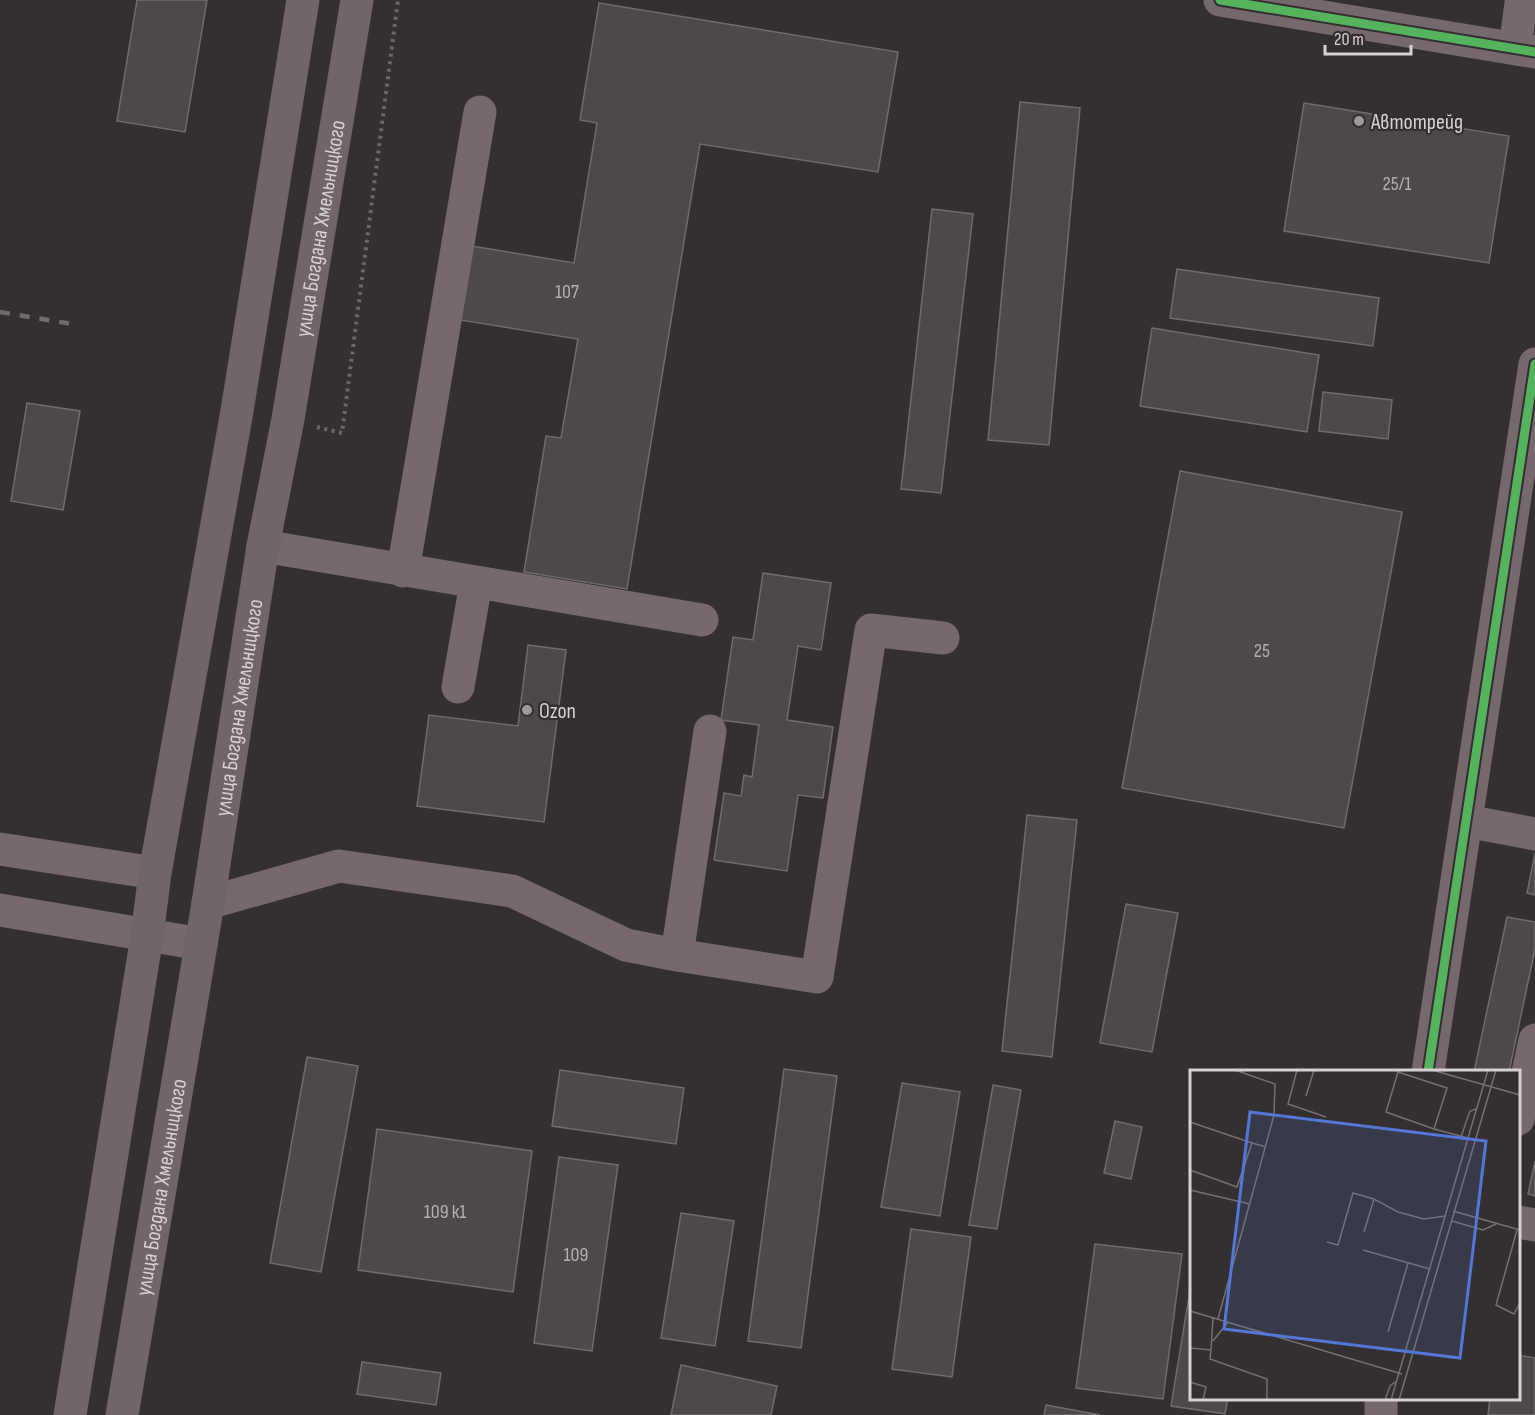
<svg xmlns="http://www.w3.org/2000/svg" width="1535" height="1415" viewBox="0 0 1535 1415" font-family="'Sofia Sans Condensed',sans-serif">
<rect width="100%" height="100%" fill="#342f31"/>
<!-- building -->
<path fill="#4d494b" stroke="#6f6c6e" stroke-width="1.5" d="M137,0H207L185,132L117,121Z
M599,3L898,52L878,172L700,144L627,589L524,572L546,436L561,438L578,339L454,319L466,245L574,263L597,123L580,120Z
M1020,102L1080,108L1049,445L988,440Z
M1304,103L1509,136L1489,263L1284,231Z
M932,209L973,214L941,493L901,489Z
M1177,269L1379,298L1373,346L1170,318Z
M1152,328L1319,355L1307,432L1140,406Z
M1323,392L1392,400L1388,439L1319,431Z
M27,403L80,411L63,510L11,501Z
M1180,471L1402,512L1344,828L1122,788Z
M763,573L831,583L821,650L798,646L787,720L833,727L823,798L798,795L787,871L714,860L724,793L741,796L744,775L752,777L759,725L721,720L733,637L753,640Z
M528,645L566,650L544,822L417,806L429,715L518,726Z
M1027,815L1077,820L1052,1057L1002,1051Z
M1535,853V895L1527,893Z
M1126,904L1178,913L1152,1052L1100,1043Z
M1507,917L1535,922V949L1509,1072H1474Z
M307,1057L358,1066L321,1272L270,1263Z
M784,1069L837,1076L801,1348L748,1341Z
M560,1070L684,1088L676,1144L552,1126Z
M902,1083L960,1092L940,1216L881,1207Z
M993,1085L1021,1090L997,1229L969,1225Z
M1115,1121L1142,1127L1131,1179L1104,1173Z
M377,1129L532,1151L513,1292L358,1270Z
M559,1157L618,1165L592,1351L534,1343Z
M1535,1161V1196L1528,1194Z
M681,1213L734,1221L715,1346L661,1338Z
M911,1229L971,1237L952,1377L892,1369Z
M1095,1244L1182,1254L1163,1399L1076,1388Z
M1192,1278V1398H1228L1225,1414L1171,1406Z
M1518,1355L1535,1358V1415H1488L1490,1398H1518Z
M362,1362L441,1373L436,1405L357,1394Z
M681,1365L777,1386L771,1415H671Z
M1046,1405L1100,1415H1044Z"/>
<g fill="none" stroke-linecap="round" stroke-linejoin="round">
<!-- path -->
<path stroke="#6e6669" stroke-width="4" stroke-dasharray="3 4.5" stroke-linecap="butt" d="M317,427L342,433L398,0"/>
<!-- minor -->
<path stroke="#75696d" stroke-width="33" d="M1220,0L1535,52
M1515,49L1521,3L1523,0
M263,546L702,620
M403,571L480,112
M458,687L476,583
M1466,821L1535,834
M0,849L155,873
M208,903L339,866L512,891L626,945L677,955L710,731
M0,910L201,944
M677,955L817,977L871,630L943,638
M1428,1072L1535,364
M1518,1119L1535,1040
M1518,1222L1535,1225
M1381,1398V1415"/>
<!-- highway -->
<g stroke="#70666a" stroke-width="33">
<path d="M70,1415L147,936L155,873L237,411L303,0"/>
<path id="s1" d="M122,1415L208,903L263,546L288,419L357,0"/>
</g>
<!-- rail -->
<path stroke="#736b6d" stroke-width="4.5" stroke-dasharray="10 10" stroke-linecap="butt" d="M0,312L72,324"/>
<defs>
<path id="cycleway" d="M1220,0L1535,52
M1428,1072L1535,364"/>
</defs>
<!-- cycleway casing -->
<use href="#cycleway" stroke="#352e31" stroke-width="13"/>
<!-- cycleway -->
<use href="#cycleway" stroke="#56b35d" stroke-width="9"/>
</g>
<!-- markers -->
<g fill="#9d999a" stroke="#352e31" stroke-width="2">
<circle cx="1359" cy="121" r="6"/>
<circle cx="527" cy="710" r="6"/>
</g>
<g text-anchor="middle" stroke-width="4.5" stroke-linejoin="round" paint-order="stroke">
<!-- number labels -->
<g font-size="20" fill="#b4b0b1">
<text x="1397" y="190">25/1</text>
<text x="567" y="298">107</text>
<text x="1262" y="657">25</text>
<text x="445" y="1218">109 к1</text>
<text x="576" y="1261">109</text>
</g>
<!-- poi labels -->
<g font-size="22" fill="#d6d2d3" stroke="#352e31" text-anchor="start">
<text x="1371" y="129">Автотрейд</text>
<text x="539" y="718">Ozon</text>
</g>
<!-- street labels -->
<g font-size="22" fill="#d6d2d3" stroke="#352e31">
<text dy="8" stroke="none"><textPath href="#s1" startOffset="1203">улица Богдана Хмельницкого</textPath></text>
<text dy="8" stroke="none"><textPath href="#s1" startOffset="717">улица Богдана Хмельницкого</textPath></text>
<text dy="8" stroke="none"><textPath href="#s1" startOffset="231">улица Богдана Хмельницкого</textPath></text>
</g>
</g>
<!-- overview -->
<g transform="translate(1190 1070)">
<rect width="330" height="330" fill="#342f31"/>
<path fill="none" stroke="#757072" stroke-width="1.5" d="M107,0L98,34L136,47M242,0L330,25M116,26L124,0M0,52L62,73M244,59L257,18L208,2L196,42L244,59L278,68M271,67L280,41L286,39M0,100L47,117L62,73L76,77M0,120L60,134M263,141L330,160M262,151L293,160L306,154M327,160L306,235L324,244L330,233M174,162L184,129L208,142L234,149L255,146M137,172L148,175L163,123L184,129M173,180L240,199M0,241L212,304M28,249L84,45L85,14L45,0M198,262L218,193M23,271L38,252M0,278L21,280L23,248M21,280L20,289L77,309V330M0,312L16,317L13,330M195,330L200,316L205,312M201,330L298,0M209,330L306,0"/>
<path fill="#5476d6" fill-opacity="0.15" stroke="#5476d6" stroke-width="3" d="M60,42L296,71L270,288L34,259Z"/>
<rect width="330" height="330" fill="none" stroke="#d6d2d3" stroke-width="3"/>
</g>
<!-- scale -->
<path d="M1325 45v9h86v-9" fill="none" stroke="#d6d2d3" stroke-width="3"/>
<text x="1334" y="45" font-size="18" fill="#d6d2d3" stroke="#352e31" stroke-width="4.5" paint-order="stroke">20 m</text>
</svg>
